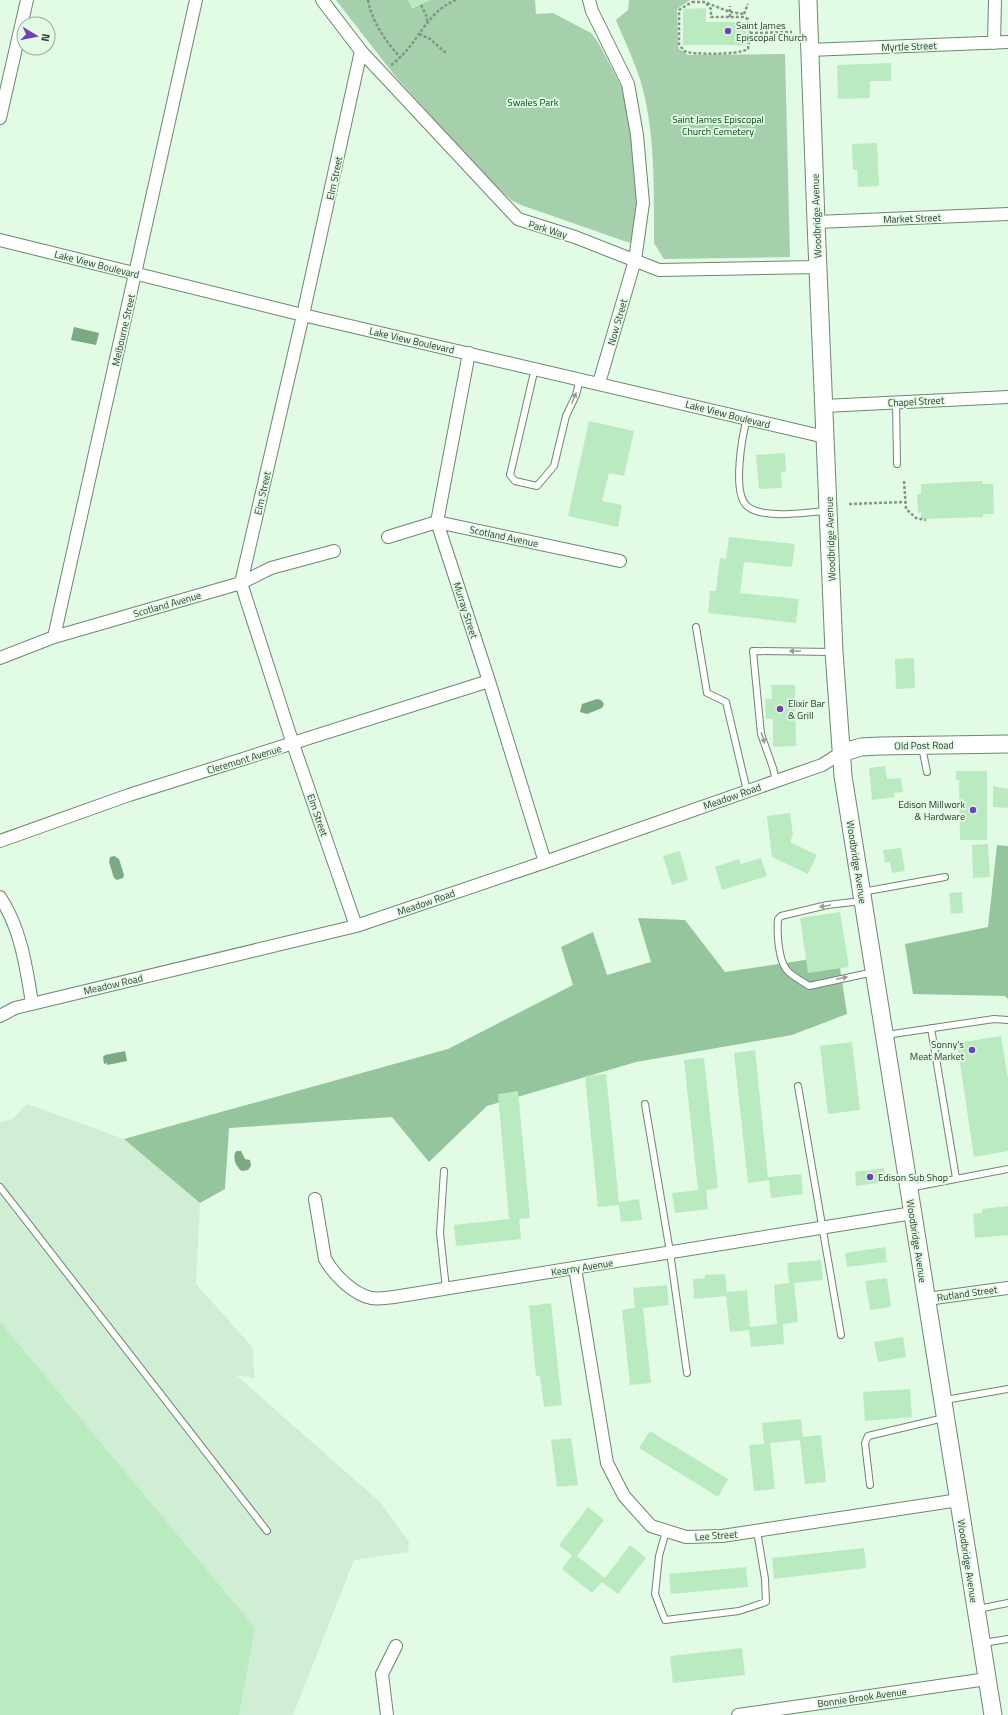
<svg xmlns="http://www.w3.org/2000/svg" width="1008" height="1715" viewBox="0 0 1008 1715" font-family="'Titillium Web',sans-serif">
<rect width="100%" height="100%" fill="#e1fbe4"/>
<!-- built -->
<path fill="#cfeed3" d="M27,1104L124,1139L200,1203L196,1284L253,1348L254,1378L236,1375L380,1502L409,1542L408,1552L354,1560L293,1715H0V1122L13,1119Z"/>
<!-- green -->
<path fill="#a6cfab" d="M336,0H535L536,14L553,13L591,33L598,42L622,88L628,106L637,193L633,239L630,243L521,205L511,200L486,177L395,76Z
M629,0H690L677,9L678,46L679,49L688,55L785,54L790,257L664,259L654,243C654,199 655,147 646,103C641,74 627,47 616,20L628,10Z"/>
<!-- forest -->
<path fill="#95c59c" d="M997,845L1008,846V999L1005,996L913,994L905,944L988,927Z
M638,918L685,920L725,972L838,955L847,1014L792,1035L636,1062L487,1106L429,1162L392,1117L229,1128L225,1189L200,1203L124,1139L448,1049L573,985L561,947L593,932L607,975L651,962Z"/>
<!-- water -->
<path fill="#7baa82" d="M74,327L99,333L96,345L71,340Z
M597,699L601,700L604,704L602,708L587,714L580,712L582,704Z
M114,856L119,859L124,875L123,878L117,880L114,878L109,862L110,857Z
M125,1051L127,1061L107,1065V1063L104,1064L103,1057L105,1055Z
M236,1151H241L245,1159L250,1160L251,1166L248,1170L242,1171C236,1167 232,1158 236,1151Z"/>
<!-- building -->
<path fill="#baebc0" d="M408,0H430L412,9Z
M706,8V22H746V45H683V9Z
M891,63V81H870V98L838,99L837,65Z
M877,143L879,186L858,187L857,170H853L852,144Z
M589,421L634,431L624,476L609,473L602,501L622,505L618,527L568,516Z
M785,453L786,471L781,472L782,488L759,489L756,455Z
M982,481L983,484H993L994,514H983V517L921,519V512L918,513L917,494H921V484Z
M729,537L795,544L792,567L744,562L740,593L799,599L796,623L708,613L710,591H716L720,558L726,559Z
M914,658L915,688L896,689L895,659Z
M771,685H795L796,746L773,747V719H766L765,699H772Z
M885,766L887,779L901,778L903,792L894,793L895,797L872,800L869,768Z
M956,771H987V840H960L959,780H956Z
M993,786L1008,789V808L993,807Z
M790,813L793,835L790,842L817,855L808,874L772,857L767,816Z
M988,844L990,877L973,878L972,845Z
M901,848L905,871L892,873L890,862L885,863L883,850Z
M680,851L688,880L672,885L663,856Z
M761,858L767,876L722,890L715,867L739,859L741,864Z
M962,892L963,913L951,914L949,893Z
M840,912L849,967L808,973L800,918Z
M1001,1036L1008,1079V1151L974,1157L957,1043Z
M852,1042L860,1110L828,1114L820,1046Z
M755,1050L768,1177L801,1174L803,1194L771,1198L769,1180L748,1183L734,1053Z
M704,1058L718,1188L706,1190L708,1209L675,1213L672,1193L698,1190L684,1060Z
M606,1074L619,1202L639,1199L642,1220L621,1222L619,1205L598,1207L585,1076Z
M518,1091L530,1218L519,1219L521,1239L456,1246L454,1225L509,1219L498,1094Z
M884,1168L885,1182L856,1186L855,1172Z
M1008,1206V1235L975,1238L973,1214L982,1213V1209Z
M885,1247L887,1262L847,1267L845,1253Z
M821,1260L823,1280L794,1283L798,1322L783,1324L784,1344L751,1347L749,1330L730,1332L726,1296L694,1299L693,1279L705,1278V1275L725,1274L727,1292L747,1290L750,1327L777,1324L774,1285L789,1283L787,1263Z
M887,1278L891,1307L870,1310L865,1281Z
M667,1285L669,1305L643,1308L651,1383L630,1385L622,1310L635,1308L633,1288Z
M551,1303L562,1405L544,1407L540,1376H536L529,1306Z
M0,1322L255,1628L239,1715H0Z
M903,1337L906,1357L878,1362L874,1342Z
M910,1389L912,1417L865,1421L863,1392Z
M801,1419L803,1437L821,1435L826,1482L805,1484L800,1440L770,1443L775,1489L754,1491L749,1445L764,1444L762,1423Z
M650,1431L728,1479L718,1497L639,1448Z
M571,1438L578,1485L557,1487L551,1440Z
M588,1507L604,1520L577,1556L605,1578L630,1545L646,1558L618,1594L602,1582L592,1593L562,1569L572,1555L559,1545Z
M864,1548L866,1568L774,1579L772,1558Z
M746,1567L748,1587L671,1594L669,1574Z
M742,1648L745,1675L673,1683L670,1656Z"/>
<g fill="none" stroke-linecap="round" stroke-linejoin="round">
<defs>
<path id="lane" d="M535,368L510,475L515,481L537,486L554,466L566,416L576,395L580,379
M896,402L897,464
M747,419C742,436 732,493 747,506C763,520 807,512 826,511
M696,627L707,693L726,702L747,791
M922,747L927,772
M776,781L773,768L761,734L753,651L832,652
M862,892L945,877
M862,901L827,905L781,916L778,919C777,932 778,958 786,969C791,976 802,981 809,986L874,972
M931,1028L956,1178
M886,1035L994,1019L1008,1020
M798,1086L841,1335
M645,1104L670,1252L687,1373
M444,1171L440,1233L446,1289
M0,1187L267,1531
M909,1188L1008,1169
M945,1400L1008,1389
M870,1485L865,1443L868,1436L944,1418
M666,1531L659,1556L655,1594L665,1620L739,1611L766,1602L765,1579L757,1531
M978,1609L1008,1603
M983,1643L1008,1639"/>
<path id="street" d="M322,0L361,51L518,219L575,237L659,270L818,267
M589,0L592,11L628,84L637,135L643,203L635,260L599,383
M994,43L995,0
M809,50L1008,42
M0,118L27,0
M816,222L1008,214
M0,240L303,315L825,437
M469,353L437,522L489,681L545,862
M824,406L1008,397
M388,537L437,522L620,561
M54,637L196,0
M0,658L54,637L241,583L271,568L334,551
M0,841L129,795L489,681
M0,897C21,929 26,966 32,1003
M356,926L293,744L241,583L303,315L361,51
M0,1016L15,1008L356,926L545,862L822,765L841,753
M315,1199L325,1259C334,1275 353,1294 371,1298C378,1299 387,1298 394,1297L913,1213
M575,1268L607,1463L624,1496L651,1526L686,1537L722,1536L959,1500
M927,1299L1008,1288
M387,1715L382,1674L396,1646
M738,1715L987,1679"/>
<path id="secondary" d="M808,0L816,222L834,652L843,776L993,1715
M841,753L861,747L880,746L1008,744"/>
</defs>
<!-- lane casing -->
<use href="#lane" stroke="#6f8672" stroke-width="8"/>
<!-- street casing -->
<use href="#street" stroke="#6f8672" stroke-width="14"/>
<!-- secondary casing -->
<use href="#secondary" stroke="#6f8672" stroke-width="19"/>
<!-- path -->
<path stroke="#849686" stroke-width="2.5" stroke-dasharray="3 2" stroke-linecap="butt" d="M368,0C372,22 386,42 401,58
M692,2H705L711,9V17H743L748,19L750,33L748,49C739,55 693,55 684,51L679,44V10Z
M707,3L730,12L744,14
M421,5L427,17V22
M744,14L748,4
M730,17V6
M750,33L792,32
M419,34L430,39L447,54
M391,65C418,46 425,12 456,0
M904,481L906,509L916,518L926,520
M849,504L905,502"/>
<!-- lane -->
<use href="#lane" stroke="#fff" stroke-width="6"/>
<!-- street -->
<use href="#street" stroke="#fff" stroke-width="12"/>
<!-- secondary -->
<use href="#secondary" stroke="#fff" stroke-width="17"/>
</g>
<!-- one-way arrows -->
<defs><path id="oneway-solid" d="M-6-.8H1V-3.2L6.5 0L1 3.2V.8H-6Z"/></defs>
<g fill="#979c98">
<use href="#oneway-solid" transform="translate(574 398) rotate(-68)"/>
<use href="#oneway-solid" transform="translate(795 651) rotate(-180)"/>
<use href="#oneway-solid" transform="translate(763 738) rotate(72)"/>
<use href="#oneway-solid" transform="translate(825 906) rotate(170)"/>
<use href="#oneway-solid" transform="translate(842 978) rotate(-12)"/>
</g>
<!-- markers -->
<g fill="#7240b8" stroke="#e1fbe4" stroke-width="1.5">
<circle cx="728" cy="31" r="4"/>
<circle cx="780" cy="709" r="4"/>
<circle cx="973" cy="810" r="4"/>
<circle cx="972" cy="1050" r="4"/>
<circle cx="870" cy="1177" r="4"/>
</g>
<g text-anchor="middle" stroke-width="3.5" stroke-linejoin="round" paint-order="stroke">
<!-- poi labels -->
<g font-size="10" fill="#2f3930" stroke="#e1fbe4" text-anchor="start">
<text x="736" y="29">Saint James<tspan x="736" dy="12">Episcopal Church</tspan></text>
<text x="788" y="707">Elixir Bar<tspan x="788" dy="12">&amp; Grill</tspan></text>
<text x="965" y="808" text-anchor="end">Edison Millwork<tspan x="965" dy="12">&amp; Hardware</tspan></text>
<text x="964" y="1048" text-anchor="end">Sonny's<tspan x="964" dy="12">Meat Market</tspan></text>
<text x="878" y="1181">Edison Sub Shop</text>
</g>
<!-- street labels -->
<g font-size="10" fill="#2f3930" stroke="#e1fbe4">
<text transform="translate(909 46) rotate(-2)" y="4">Myrtle Street</text>
<text transform="translate(334 178) rotate(-78)" y="4">Elm Street</text>
<text transform="translate(816 216) rotate(-92)" y="4">Woodbridge Avenue</text>
<text transform="translate(912 218) rotate(-2)" y="4">Market Street</text>
<text transform="translate(548 229) rotate(17)" y="4">Park Way</text>
<text transform="translate(97 264) rotate(14)" y="4">Lake View Boulevard</text>
<text transform="translate(617 322) rotate(-74)" y="4">Now Street</text>
<text transform="translate(123 330) rotate(-77)" y="4">Melbourne Street</text>
<text transform="translate(412 340) rotate(13)" y="4">Lake View Boulevard</text>
<text transform="translate(916 401) rotate(-3)" y="4">Chapel Street</text>
<text transform="translate(728 414) rotate(14)" y="4">Lake View Boulevard</text>
<text transform="translate(262 493) rotate(-77)" y="4">Elm Street</text>
<text transform="translate(504 536) rotate(12)" y="4">Scotland Avenue</text>
<text transform="translate(830 539) rotate(-92)" y="4">Woodbridge Avenue</text>
<text transform="translate(167 604) rotate(-16)" y="4">Scotland Avenue</text>
<text transform="translate(466 610) rotate(72)" y="4">Murray Street</text>
<text transform="translate(924 745) rotate(-1)" y="4">Old Post Road</text>
<text transform="translate(244 759) rotate(-17)" y="4">Cleremont Avenue</text>
<text transform="translate(732 796) rotate(-19)" y="4">Meadow Road</text>
<text transform="translate(318 815) rotate(71)" y="4">Elm Street</text>
<text transform="translate(857 862) rotate(81)" y="4">Woodbridge Avenue</text>
<text transform="translate(426 902) rotate(-19)" y="4">Meadow Road</text>
<text transform="translate(113 984) rotate(-13)" y="4">Meadow Road</text>
<text transform="translate(917 1241) rotate(81)" y="4">Woodbridge Avenue</text>
<text transform="translate(582 1267) rotate(-9)" y="4">Kearny Avenue</text>
<text transform="translate(967 1293) rotate(-8)" y="4">Rutland Street</text>
<text transform="translate(716 1535) rotate(-4)" y="4">Lee Street</text>
<text transform="translate(968 1561) rotate(81)" y="4">Woodbridge Avenue</text>
<text transform="translate(862 1697) rotate(-8)" y="4">Bonnie Brook Avenue</text>
</g>
<!-- park labels -->
<g font-size="10" fill="#033c15" stroke="#e1fbe4">
<text x="533" y="106">Swales Park</text>
<text x="718" y="123">Saint James Episcopal<tspan x="718" dy="12">Church Cemetery</tspan></text>
</g>
</g>
<!-- north arrow -->
<g transform="translate(36 36) rotate(100)"><circle r="19" fill="#e1fbe4" stroke="#9aad9c"/>
<path d="M0-3L7 15L0 10L-7 15Z" fill="#7240b8"/>
<text y="-6" font-size="11" font-weight="bold" text-anchor="middle" fill="#2f3930">N</text>
</g>
</svg>
